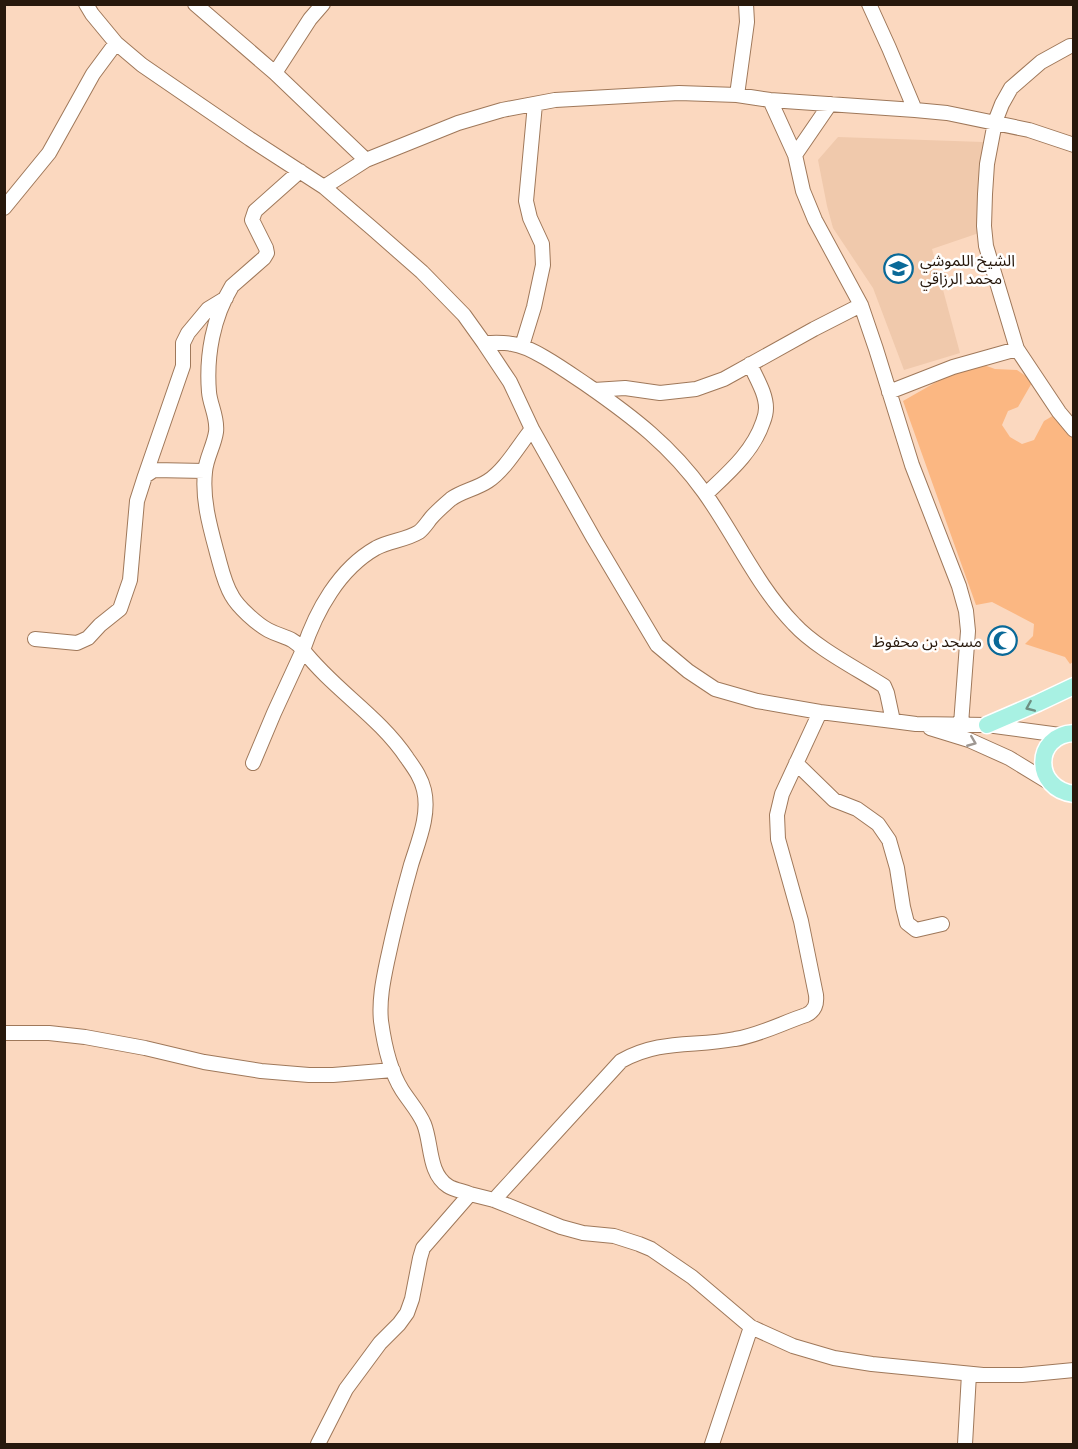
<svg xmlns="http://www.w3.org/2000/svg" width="1078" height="1449" viewBox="0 0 1078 1449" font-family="Literata,'Noto Sans Arabic',serif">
<rect width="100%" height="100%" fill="#fbd8bf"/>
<!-- built -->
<path fill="#f0c9ac" d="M838,137L983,142L979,233L932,249L960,353L904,370L873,288L833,228L827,206L818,160Z"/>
<!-- green -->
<path fill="#fbb782" d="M978,363L995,369L1017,370L1033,381L1018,407L1008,411L1002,425L1010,437L1022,444L1034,440L1044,421L1056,414L1073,435L1074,661L1070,664L1065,657L1025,644L1033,636L1034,624L992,602L976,605L903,401L952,373Z"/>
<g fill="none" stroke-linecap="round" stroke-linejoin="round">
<defs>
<path id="minor" d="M86,4L92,14L116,43L142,65L250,139L324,187L373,229L422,272L464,315L484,343L510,382L532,429L594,539L657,645L688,671L715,689L757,701L820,712L893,721L916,724L987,725L1060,735
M195,4L275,73L366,160
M869,4L889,48L915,110
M275,73L310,19L323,4
M737,95L747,22L746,4
M770,100L795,155L803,191L815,220L861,305L876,349L912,465L959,586L966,611L968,631L961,724
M795,155L830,104
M324,187L366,160L458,123L502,110L555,100L679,93L737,95L770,100L915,110L947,113L1029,130L1074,145
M4,208L49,153L93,74L116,43
M484,343C493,343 503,342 512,344C532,346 569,373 587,385C633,417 671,446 704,492C735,535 757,586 794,624C816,648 856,668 884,686L887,693L893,721
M522,346L534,307L543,265L542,244L530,218L526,201L535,104
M1017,349L1059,412L1074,430
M594,390L625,388L660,393L696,389L724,379L814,329L861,305
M889,392L953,367L1017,349L986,246L984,226L985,194L987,164L995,122L1002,104L1011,88L1041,62L1070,46H1074
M145,476L183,366V343L188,333L208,309L226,298
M706,494C728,473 753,452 763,422C765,417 766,413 766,408C766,393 756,378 750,364
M35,639L77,643L88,638L100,625L120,609L130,580L137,501L145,476L154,470L205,471
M930,728L969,740L1009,758L1050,783
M253,763L274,713L303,650C292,636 283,638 268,630C257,624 238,607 232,596C224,583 221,567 217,553C210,527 202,499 205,472C206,458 214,446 216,432C218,418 210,405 209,392C206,356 213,317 232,286L264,258L267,253L266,248L252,220L255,211L300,171
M796,763L834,800L857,809L878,824L889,840L897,868L903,907L907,923L916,930L942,924
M4,1033H49L85,1037L145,1048L204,1062L261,1071L309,1075H333L393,1070
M470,1194C463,1191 454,1190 448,1186C428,1173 432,1144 424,1124C419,1112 409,1101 402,1090C390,1071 384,1043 381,1021C379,1001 383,981 387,962C394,929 402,897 411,865C418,842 430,815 424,790C421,777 414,768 407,758C379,716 334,690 303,650C316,611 339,569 376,548C389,541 406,540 419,532C424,528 427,523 431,518C437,511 444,505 451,499C462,491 476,489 488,481C505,470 519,445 532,429
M494,1200L621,1061C660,1039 694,1047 735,1039C760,1035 782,1023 806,1015C815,1011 817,1004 816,995L801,921L778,839L777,815L782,794L820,712
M318,1444L346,1389L380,1343L399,1324L407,1313L412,1299L420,1258L423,1248L470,1194L494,1200L561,1227L583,1233L614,1236L639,1244L651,1249L692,1277L751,1327L793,1346L834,1358L872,1364L983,1375H1022L1074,1370
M712,1444L751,1327
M965,1444L969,1374"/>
<path id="major" d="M987,725L1038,703L1074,686
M1074,733C1033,735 1033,789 1074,794"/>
</defs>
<!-- minor casing -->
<use href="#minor" stroke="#9f785a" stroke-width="16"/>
<!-- major casing -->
<use href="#major" stroke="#fff" stroke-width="19"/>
<!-- minor -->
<use href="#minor" stroke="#fff" stroke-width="14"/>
<!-- major -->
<use href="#major" stroke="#a8f1e3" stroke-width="16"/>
</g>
<!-- one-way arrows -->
<defs><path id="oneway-chevron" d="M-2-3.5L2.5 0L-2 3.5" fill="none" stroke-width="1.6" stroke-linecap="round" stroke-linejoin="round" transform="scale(1.5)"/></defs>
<use stroke="#6e8f82" href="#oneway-chevron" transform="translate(1030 707) rotate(157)"/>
<use stroke="#9e9792" href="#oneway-chevron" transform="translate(972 742) rotate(22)"/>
<!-- icons -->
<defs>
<symbol id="school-ring" viewBox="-11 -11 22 22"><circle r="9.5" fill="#fff" stroke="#096998" stroke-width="1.5"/><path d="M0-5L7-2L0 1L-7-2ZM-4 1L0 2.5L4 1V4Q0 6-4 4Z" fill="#096998"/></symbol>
<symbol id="mosque-ring" viewBox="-11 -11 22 22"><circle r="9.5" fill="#fff" stroke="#096998" stroke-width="1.5"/><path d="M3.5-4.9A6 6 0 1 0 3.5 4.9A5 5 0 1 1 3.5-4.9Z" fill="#096998"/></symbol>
</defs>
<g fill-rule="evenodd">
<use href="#school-ring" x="882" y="252" width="33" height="33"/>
<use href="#mosque-ring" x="986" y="624" width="33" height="33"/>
</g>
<g text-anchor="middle" stroke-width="5" stroke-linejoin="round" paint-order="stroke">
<!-- poi labels -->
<g font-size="16" fill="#27180c" stroke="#fff" text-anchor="start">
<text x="920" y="266">الشيخ اللموشي<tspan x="920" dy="18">محمد الرزاقي</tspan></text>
<text x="982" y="647" text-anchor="end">مسجد بن محفوظ</text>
</g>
</g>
<!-- border -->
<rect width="1078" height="1449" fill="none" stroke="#27180c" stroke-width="12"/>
</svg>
